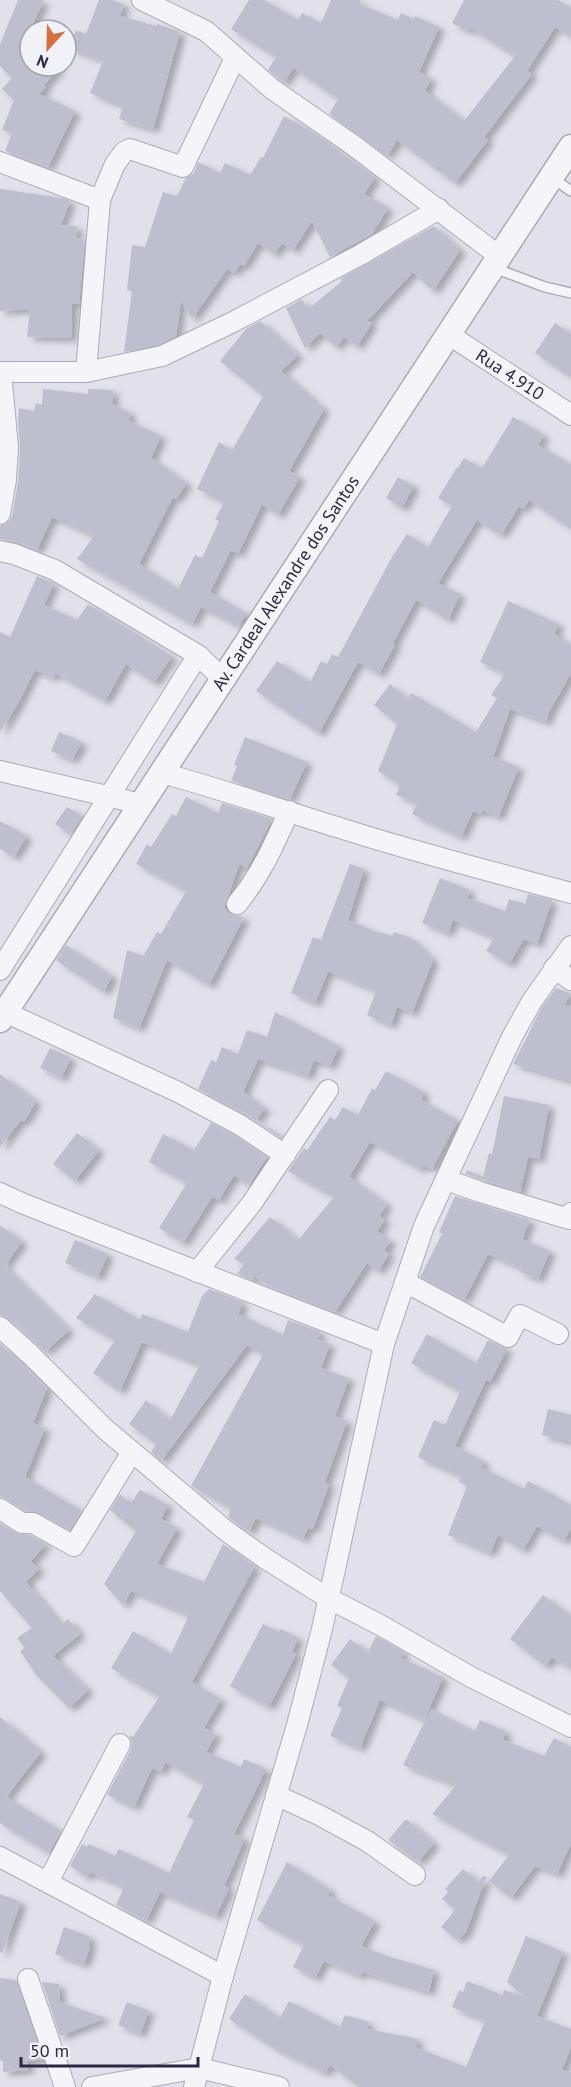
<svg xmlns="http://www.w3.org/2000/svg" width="571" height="2087" viewBox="0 0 571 2087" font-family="'PT Sans',sans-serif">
<defs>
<filter id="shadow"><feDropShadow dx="6" dy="4" stdDeviation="3" flood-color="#0004"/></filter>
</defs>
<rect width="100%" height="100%" fill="#e2e1eb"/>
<!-- building -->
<path fill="#bfbece" filter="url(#shadow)" d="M18,0H44L30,30V66H61L44,85L46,87L39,94L75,111L48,167L5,151L12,133L2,130L14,100L2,89L12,78L0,66V44Z
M99,0H112L124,4L120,16L156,26L157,24L180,32L153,129L119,119L123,106L90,93L103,61L69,48L76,30L86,34Z
M249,0H264L298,20L302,13L321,23L331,0H361L359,4L398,20L401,13L414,19L415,16L439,27L419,72L431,79L425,91L464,121L515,56L470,28L468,31L452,23L464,0H558L571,8V37L555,27L527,71L532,74L484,137L488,140L455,183L397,140L387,156L329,114L338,99L293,68L284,83L268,70L276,57L231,29Z
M284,116L316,134L375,177L364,194L388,208L372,234L330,257L312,221L293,250L282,243L274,254L258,243L244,266L240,264L234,273L227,269L192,319L181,301L176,336L158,345L124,352L132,291L127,290L132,245L145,247L163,192L177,196L186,178L194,173L198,162L220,173L225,163L250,175L261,157L263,158Z
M0,189L62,198L70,201L61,225L77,226L76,238L85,239L79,304H72L71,338L27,337L30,309L0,311Z
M434,226L460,250L433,291L413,272L367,321L372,323L357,346L344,337L336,347L320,333L305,348L286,308L302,299L307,310L342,281L340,279Z
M260,321L298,355L281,371L324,409L289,471L300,477L278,515L262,504L238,554L231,550L210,592L246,613L239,626L201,607L192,624L77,559L94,536L52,517L37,550L17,542L0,539V526L9,522L12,516L18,482L20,448L18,420L19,408L34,411L36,403L42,405L43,389L88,394V389L113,390L112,404L131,413L128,420L161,436L151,458L187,483L176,499L173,497L139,564L178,589L195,555L202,558L219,521L215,519L224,502L197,489L219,442L232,450L263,396L220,361L246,329Z
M555,323L571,334V377L535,353Z
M513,417L544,435L538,445L571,465V529L529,500L523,509L519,506L501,535L477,520L438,583L460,594L448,620L416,600L393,643L395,645L379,674L358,662L319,733L256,691L277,661L310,682L321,661L327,664L332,654L338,657L392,557L407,534L428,547L452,506L438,498L457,467L458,468L464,458L482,468Z
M398,477L414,486L402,508L386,498Z
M37,576L54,583L44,605L77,620L88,604L172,656L154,683L126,664L105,701L55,673L53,678L35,670L16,707L0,732V632L10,637Z
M508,601L559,624L554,634L571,644V673L549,712L546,722L510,709L493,757L519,767L498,817L482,810L481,814L473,811L461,837L412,814L417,803L396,795L400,785L378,771L397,724L374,705L390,684L408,699L411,693L476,732L497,698L491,695L505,674L480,662Z
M59,732L82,742L72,760L51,751Z
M245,737L307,762L290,799L231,781L237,766L234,765Z
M186,797L218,813L222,803L272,819L247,868L239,864L224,908L230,914L244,917L209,985L167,960L139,1028L113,1018L127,950L143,956L157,932L161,934L186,891L136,864L147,844L151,847L172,814L176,816Z
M67,807L82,816L71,835L55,824Z
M0,821L27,836L14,857L0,849Z
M350,864L364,869L348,920L379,933L380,932L392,936L394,932L411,938L433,960L412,1013L397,1007L391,1025L367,1015L376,991L328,971L315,1003L291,993L313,937L321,940Z
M440,878L470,890L467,898L505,911L509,899L525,904L528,894L552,900L537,944L524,939L509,964L486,951L494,938L476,930L453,920L448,933L422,923Z
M66,945L112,976L104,992L56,960Z
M556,988L570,993L565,1005L571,1007V1081L513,1064L542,1007Z
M275,1012L339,1046L330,1066L314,1060L308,1076L258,1059L243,1092L265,1108L256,1120L283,1136L281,1138L246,1114L198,1089L211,1060L216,1062L222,1047L238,1054L247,1030L267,1037Z
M50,1048L71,1058L61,1078L40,1068Z
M386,1071L424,1092L421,1100L458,1120L432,1169L423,1165L420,1169L370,1142L349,1177L387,1204L379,1216L385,1220L377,1231L391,1241L384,1250L389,1254L378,1271L367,1263L335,1312L271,1287L254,1276L252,1280L237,1274L244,1264L234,1259L270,1217L298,1240L334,1197L288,1171L304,1148L307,1150L330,1117L335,1120L343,1107L358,1115L372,1088L375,1090Z
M0,1074L36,1101L24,1122L21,1120L0,1147Z
M504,1096L549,1105L539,1159L528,1157L520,1192L465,1174L467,1170L483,1177L489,1153L492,1154Z
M211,1123L234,1135L268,1158H266L249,1185L234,1175L219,1200L212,1197L183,1243L159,1228L187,1183L149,1162L163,1134L194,1150Z
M77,1133L99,1150L75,1181L53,1164Z
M455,1196L530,1220L522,1239L550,1251L538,1279L520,1272L522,1268L488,1254L464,1300L420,1277L442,1234L439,1232Z
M0,1225L22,1242L4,1266L69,1330L45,1352L8,1318L0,1315Z
M75,1240L108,1254L98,1277L65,1263Z
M209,1289L243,1302L238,1314L283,1335L288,1320L321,1332L317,1339L330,1344L321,1368L349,1378L335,1416L347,1421L325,1482L329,1484L313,1529L308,1528L303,1539L256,1518L249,1532L228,1517L231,1508L191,1486L263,1355L247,1345L161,1461L151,1452L156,1444L129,1424L146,1400L170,1420L200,1365L142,1342L120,1391L93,1373L115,1340L76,1318L95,1294L140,1320L142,1314L188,1332L202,1296Z
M427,1334L476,1363L488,1340L507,1349L490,1382L486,1380L455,1446L484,1461L481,1467L524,1489L528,1481L571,1505V1528L564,1541L537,1526L523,1550L498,1535L490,1553L448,1535L467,1486L459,1482L461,1476L418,1457L434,1420L445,1425L460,1392L411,1363Z
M0,1343L47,1388L33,1423L45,1428L25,1477L82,1511L70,1530L39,1513L26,1511L6,1499L0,1497Z
M548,1409L571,1415V1442L542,1435Z
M140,1490L168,1505L161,1519L177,1528L157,1564L204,1582L223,1544L255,1566L192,1682L221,1699L204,1728L216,1734L206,1752L241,1767L244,1759L266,1769L234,1834L245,1838L224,1886L229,1888L216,1916L160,1892L146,1921L116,1905L124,1887L90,1872L87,1877L70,1866L82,1844L87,1847L88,1844L115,1856L119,1849L169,1873L194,1820L187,1817L204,1784L165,1762L161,1772L152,1768L134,1807L107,1795L131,1749L132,1743L129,1735L133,1737L159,1697L111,1668L133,1631L171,1654L189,1615L131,1591L123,1605L104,1584L136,1531L110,1510L120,1494L131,1503Z
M0,1523L16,1533L30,1535L46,1544L31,1561L39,1569L26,1582L61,1625L68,1619L80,1634L53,1656L88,1690L69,1708L37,1676L20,1651L25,1648L17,1638L32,1628L0,1591Z
M543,1595L571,1616V1669L552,1657L545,1666L510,1639Z
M263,1624L279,1632L281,1629L298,1638L292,1652L296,1654L269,1707L230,1686Z
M376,1636L404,1652L401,1658L443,1677L424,1720L380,1700L360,1748L330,1736L342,1708L337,1706L349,1678L331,1665L350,1639L368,1652Z
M431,1709L475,1731L480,1720L506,1731L503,1740L544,1756L554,1738L571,1747V1843L557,1874L535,1866L511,1898L489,1881L509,1855L432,1814L456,1785L403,1765Z
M0,1717L41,1752L6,1797L61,1831L49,1853L0,1823Z
M406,1819L434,1843L418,1862L388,1840Z
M287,1862L331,1890L328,1895L375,1921L361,1946L384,1955L434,1970L429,1992L362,1972L360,1976L324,1961L315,1978L293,1967L304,1945L257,1920Z
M463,1869L478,1882L483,1876L486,1877L466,1932L457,1940L441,1927L455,1910L442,1899L448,1892L445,1889Z
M0,1894L21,1902L2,1953L0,1952Z
M64,1927L91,1937L88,1945L90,1947L84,1964L55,1954Z
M526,1936L563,1952L537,2016L571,2029V2047L562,2070L571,2072V2087H359L330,2065L325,2073L274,2048L229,2019L245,1994L280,2018L289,2001L340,2027L345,2015L369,2022L367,2029L419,2039L415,2047L466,2067L485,2021L452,2007L459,1990L463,1992L467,1981L502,1995L504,1990L525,1997L507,1982Z
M0,1978L16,1980L43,2059L27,2061L28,2070L3,2072V2060L0,2061Z
M42,1982L59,1984L60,2002L106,2018L60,2036Z
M127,2002L149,2011L140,2034L118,2025Z"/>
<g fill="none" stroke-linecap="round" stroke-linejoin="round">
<defs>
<path id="service" d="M551,177L571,191
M494,268L545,287L571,293"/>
<g id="minor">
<path d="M142,0L206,31L272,89L353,145L499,256"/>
<path d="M0,162L100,200"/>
<path id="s1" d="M448,334L571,415"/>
<path d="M0,372H86L162,356L231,323L360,255L439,209"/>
<path d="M86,372L100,200L115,164L124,152L130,149L183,167L235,58"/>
<path d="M0,514L6,480L8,447L1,372"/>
<path d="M0,551L14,554L55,570L198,655L223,679"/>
<path d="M0,771L141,804"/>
<path d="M162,773C221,789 278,809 337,827C414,852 493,872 571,893"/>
<path d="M237,904C261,875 274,845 289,811"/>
<path d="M554,968L571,980"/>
<path d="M0,970L198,655"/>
<path d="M5,1012L178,1092L240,1125L285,1155"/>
<path d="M447,1180L480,1192L569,1219L571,1213"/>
<path d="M0,1193L24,1204L384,1344"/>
<path d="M197,1272L252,1203L328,1090"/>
<path d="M405,1282L508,1337L520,1315L558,1334"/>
<path d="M0,1327L32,1356L105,1429L225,1530L266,1559L328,1598L382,1626L471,1677L571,1727"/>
<path d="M0,1509L22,1523H33L74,1546L132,1452"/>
<path d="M276,1795L319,1815L367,1841L415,1875"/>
<path d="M0,1857L223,1976"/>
<path d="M48,1882L120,1744"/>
<path d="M28,1979L65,2087"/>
<path d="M92,2087L199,2068L279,2087"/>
<path d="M194,2087L223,1976L297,1725L322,1629L384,1344L424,1226L512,1037L532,1001L571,946"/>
</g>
<g id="tertiary">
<path id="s2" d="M0,1020L571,147"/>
</g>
</defs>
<!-- service casing -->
<use href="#service" stroke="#abaab9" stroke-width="12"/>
<!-- minor casing -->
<use href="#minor" stroke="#abaab9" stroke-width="22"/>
<!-- tertiary casing -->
<use href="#tertiary" stroke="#abaab9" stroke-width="27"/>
<!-- service -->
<use href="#service" stroke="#f5f4f9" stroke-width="9"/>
<!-- minor -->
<use href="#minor" stroke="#f5f4f9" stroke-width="20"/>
<!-- tertiary -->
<use href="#tertiary" stroke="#f5f4f9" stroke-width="24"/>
</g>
<g text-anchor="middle" stroke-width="4.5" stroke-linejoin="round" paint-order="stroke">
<!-- street labels -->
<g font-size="18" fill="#2b2844" stroke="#f1f1f8">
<text dy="6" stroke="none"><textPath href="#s1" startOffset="74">Rua 4.910</textPath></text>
<text dy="6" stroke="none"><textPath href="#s2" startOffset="522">Av. Cardeal Alexandre dos Santos</textPath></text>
</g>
</g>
<!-- north arrow -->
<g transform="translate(48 48) rotate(202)"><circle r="28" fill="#f1f1f8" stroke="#a2a1b0" stroke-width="1.5"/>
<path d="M0-4.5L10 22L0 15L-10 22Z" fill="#d76e3f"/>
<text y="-9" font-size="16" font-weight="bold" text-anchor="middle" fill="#2b2844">N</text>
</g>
<!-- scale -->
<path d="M21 2057v9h177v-9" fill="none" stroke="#2b2844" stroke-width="3"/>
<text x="30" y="2057" font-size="18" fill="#2b2844" stroke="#f1f1f8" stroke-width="4.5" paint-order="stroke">50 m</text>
</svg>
